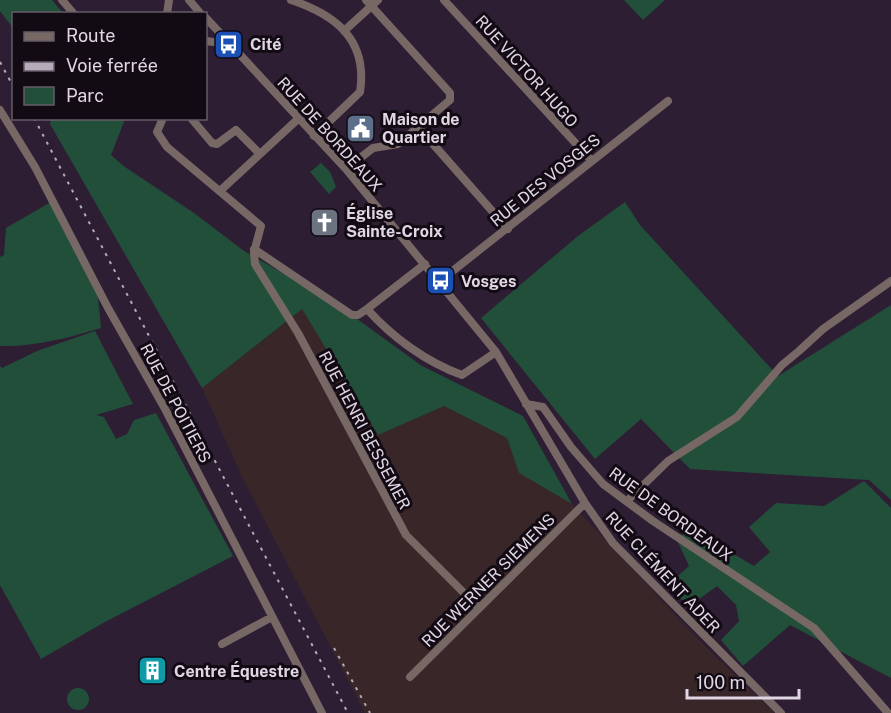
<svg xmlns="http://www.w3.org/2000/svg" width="891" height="713" viewBox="0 0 891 713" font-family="'Public Sans',sans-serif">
<rect width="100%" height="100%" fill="#2d1e33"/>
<!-- industrial -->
<path fill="#392628" d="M302,309L378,434L444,406L507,438L519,473L572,504L694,635L774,713H365L242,477L202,388Z"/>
<!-- green -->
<path fill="#224f3a" d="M0,0H52L63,13L14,14L13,28L0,11Z
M624,0H665L643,20Z
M97,118L125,119L111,155L125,167L194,213L244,251L331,300L422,366L523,416L572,504L519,473L507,438L444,406L378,435L302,309L202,388L50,124L51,119Z
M321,163L330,172L336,187L329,194L310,172Z
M51,202L97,287L101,328C68,338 34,347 0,346V257L4,255L6,228Z
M625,202L640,225L778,376L891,305V500L869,480L690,469L641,419L595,459L481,318L578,236Z
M95,331L133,404L96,415L104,417L116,439L127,434L134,420L156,413L233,556L103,623L41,659L0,585V366L2,368L37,351Z
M864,481L891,508V678L790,625L743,666L721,640L739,621L736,605L717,586L688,607L668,585L689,566L677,540L689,528L754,566L770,552L749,527L776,503L824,506Z
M67 699a11 11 0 1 1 22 0a11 11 0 1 1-22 0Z"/>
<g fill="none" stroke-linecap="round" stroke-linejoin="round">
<!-- minor -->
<path stroke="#776866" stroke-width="8" d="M62,0L74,14
M189,0L201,14
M291,0C336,15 368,40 360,92L314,136
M444,0L591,160
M167,14L169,0
M206,18L346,169L496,352L585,503L613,543L781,713
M344,31L378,0
M206,41L229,44
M0,110L35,167L108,308L164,407L322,713
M163,118L157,132L167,147L261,226L254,252L255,264L298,333L406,535L478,607
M191,118L212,143L217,144L236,130L260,154
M419,128L508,229
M346,169L373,148L398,144L450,100V93L366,0
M221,190L298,119
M254,249L352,315H358L367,309C392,337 426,362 462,375L496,352
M440,281L668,101
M367,309L425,264
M526,404L543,407L571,447L603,484L653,521L814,628L888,713
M627,501L668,461L737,417L782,365L799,351L823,329L891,281
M222,644L272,617
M410,677L585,503"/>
<!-- rail -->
<path stroke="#b6abbb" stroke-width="2" stroke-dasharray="3 6" stroke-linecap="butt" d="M0,62L14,88
M34,118L348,713
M334,648L370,713"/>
</g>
<!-- icons -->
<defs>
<symbol id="bus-square" viewBox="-11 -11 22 22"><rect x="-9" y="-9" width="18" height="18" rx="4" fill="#1a4fb4" stroke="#120b14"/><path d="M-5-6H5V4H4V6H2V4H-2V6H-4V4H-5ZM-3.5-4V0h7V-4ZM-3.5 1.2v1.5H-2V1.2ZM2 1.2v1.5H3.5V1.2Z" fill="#fff"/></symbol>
<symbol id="civic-square" viewBox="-11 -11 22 22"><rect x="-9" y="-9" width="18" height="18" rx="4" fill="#5c6f8a" stroke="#120b14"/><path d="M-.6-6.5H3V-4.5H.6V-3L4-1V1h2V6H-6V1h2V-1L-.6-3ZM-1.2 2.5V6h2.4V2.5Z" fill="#fff"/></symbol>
<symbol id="church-square" viewBox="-11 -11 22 22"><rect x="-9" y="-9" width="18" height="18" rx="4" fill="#6b7280" stroke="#120b14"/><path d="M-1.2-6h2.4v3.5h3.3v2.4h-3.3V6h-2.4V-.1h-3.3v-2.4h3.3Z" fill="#fff"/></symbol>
<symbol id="building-square" viewBox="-11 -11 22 22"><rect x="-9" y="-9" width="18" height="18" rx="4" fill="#0f9aa8" stroke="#120b14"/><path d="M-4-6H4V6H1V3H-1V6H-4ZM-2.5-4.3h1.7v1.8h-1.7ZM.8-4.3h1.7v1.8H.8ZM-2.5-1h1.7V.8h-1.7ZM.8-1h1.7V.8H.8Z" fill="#fff"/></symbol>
</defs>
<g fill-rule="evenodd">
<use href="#bus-square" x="212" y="28" width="33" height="33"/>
<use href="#civic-square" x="344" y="112" width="33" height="33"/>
<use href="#church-square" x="308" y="206" width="33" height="33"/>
<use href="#bus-square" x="424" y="264" width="33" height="33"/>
<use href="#building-square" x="136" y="654" width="33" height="33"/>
</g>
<g text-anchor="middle" stroke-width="6" stroke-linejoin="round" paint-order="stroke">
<!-- poi labels -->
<g font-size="16" font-weight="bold" fill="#e0d6e4" stroke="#120b14" text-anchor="start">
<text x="250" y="50">Cité</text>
<text x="382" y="125">Maison de<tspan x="382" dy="18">Quartier</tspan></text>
<text x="346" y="219">Église<tspan x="346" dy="18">Sainte-Croix</tspan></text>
<text x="461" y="287">Vosges</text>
<text x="174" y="677">Centre Équestre</text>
</g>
<!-- street labels -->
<g font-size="16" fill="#e0d6e4" stroke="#120b14">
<text transform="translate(527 71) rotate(48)" y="6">RUE VICTOR HUGO</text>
<text transform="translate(330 134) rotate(48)" y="6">RUE DE BORDEAUX</text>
<text transform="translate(545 180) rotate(-39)" y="6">RUE DES VOSGES</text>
<text transform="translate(176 403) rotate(62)" y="6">RUE DE POITIERS</text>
<text transform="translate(365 430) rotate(62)" y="6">RUE HENRI BESSEMER</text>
<text transform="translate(671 514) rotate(36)" y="6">RUE DE BORDEAUX</text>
<text transform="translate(663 572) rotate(47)" y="6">RUE CLÉMENT ADER</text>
<text transform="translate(488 580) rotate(-45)" y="6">RUE WERNER SIEMENS</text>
</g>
</g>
<!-- legend -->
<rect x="12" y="12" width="195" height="108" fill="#120b14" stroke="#645c67" stroke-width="1.5"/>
<rect x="24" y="32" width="30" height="9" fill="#776866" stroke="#645c67" stroke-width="1.5"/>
<text x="66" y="42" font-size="18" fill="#e0d6e4">Route</text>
<rect x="24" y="62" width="30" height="9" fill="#b6abbb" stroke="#645c67" stroke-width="1.5"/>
<text x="66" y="72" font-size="18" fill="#e0d6e4">Voie ferrée</text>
<rect x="24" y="87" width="30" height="18" fill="#224f3a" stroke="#645c67" stroke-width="1.5"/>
<text x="66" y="102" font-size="18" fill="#e0d6e4">Parc</text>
<!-- scale -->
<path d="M687 689v9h112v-9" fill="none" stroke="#e0d6e4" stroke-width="3"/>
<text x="696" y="689" font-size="18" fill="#e0d6e4" stroke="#120b14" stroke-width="4.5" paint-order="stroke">100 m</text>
</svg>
